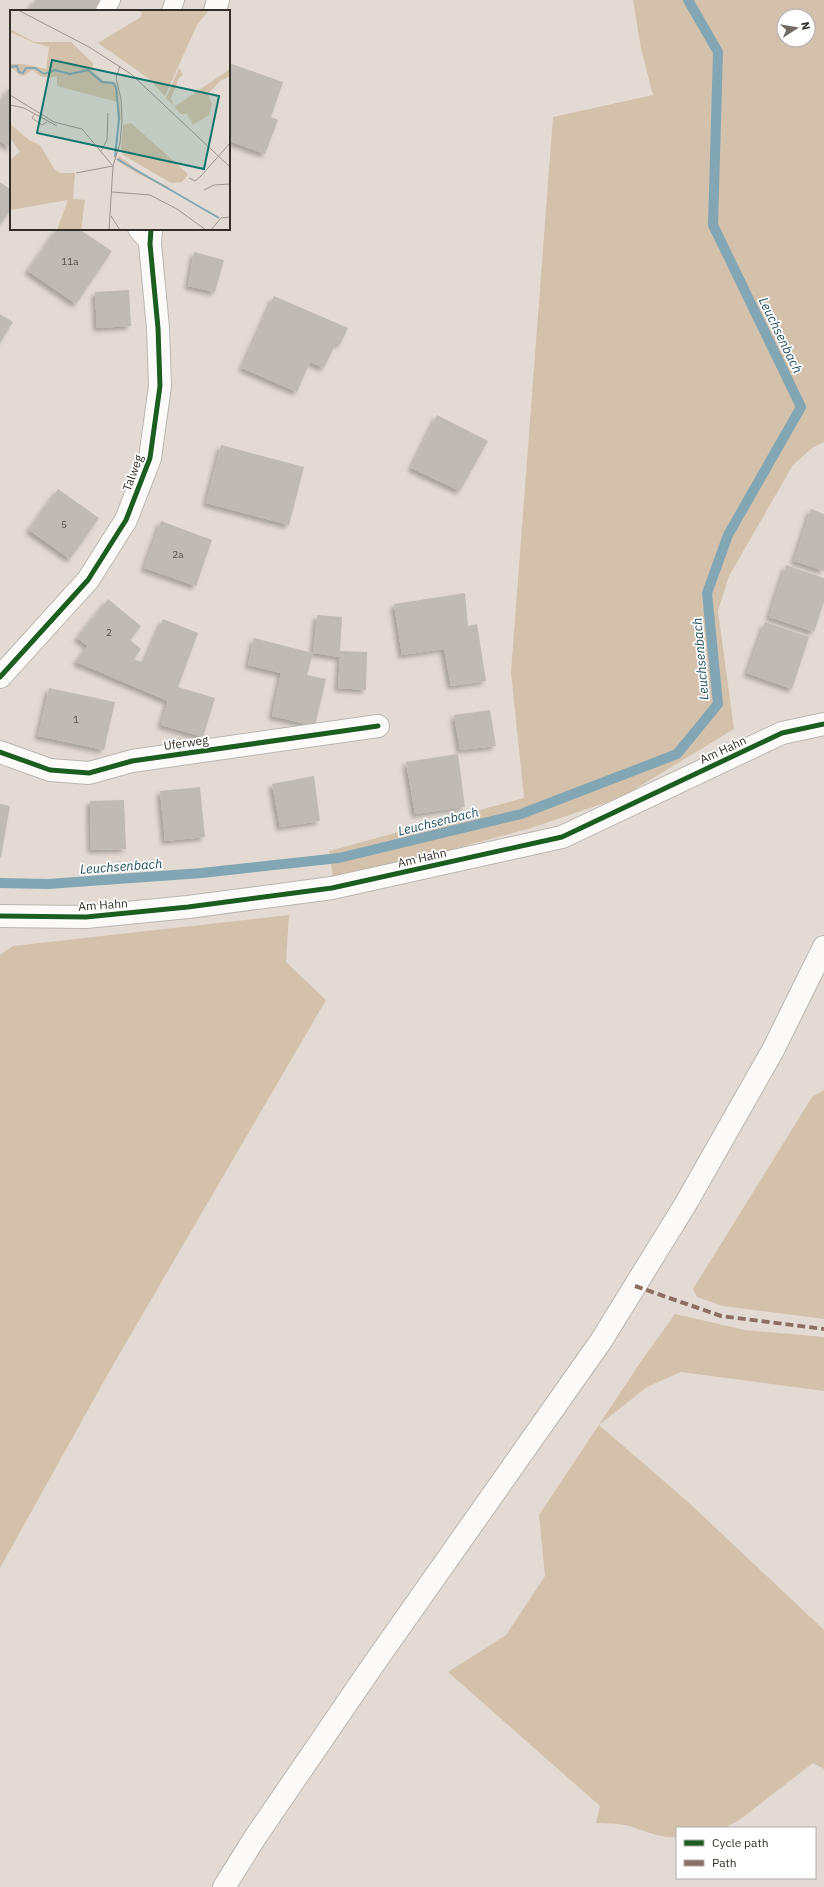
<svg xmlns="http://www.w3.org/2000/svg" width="824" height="1887" viewBox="0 0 824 1887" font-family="'IBM Plex Sans',sans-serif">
<defs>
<filter id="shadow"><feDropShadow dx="-3.5" dy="3.5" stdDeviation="2" flood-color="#0004"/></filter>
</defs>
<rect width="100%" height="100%" fill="#e3dbd3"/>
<!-- green -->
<path fill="#d4c1ab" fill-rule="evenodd" d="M633,0H824V442L812,448L793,465L729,576L718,611L734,729L622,797L531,828L401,863L333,878L329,851L524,798L511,672L553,117L653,95L641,49ZM784,16H808V40H784Z
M289,915L286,962L326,1000L113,1365L0,1568V955L13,946Z
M824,1090V1319L723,1306L697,1297L693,1289L812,1097Z
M675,1314L745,1330L824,1337V1391L681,1372L647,1387L599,1425L687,1501L824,1630V1769L813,1763L738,1821L724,1828H677V1837C659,1839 642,1829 625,1825C615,1823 605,1824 596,1823L600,1806L448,1672L506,1635L545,1576L539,1515L642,1360Z"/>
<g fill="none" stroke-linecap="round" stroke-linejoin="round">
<!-- stream -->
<path stroke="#82a6b4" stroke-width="10" d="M0,883L48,884L202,873L339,858L521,814L677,754L718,704L707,593L728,535L801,407L713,225L718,52L688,0"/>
</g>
<!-- building -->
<path fill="#c0bab4" filter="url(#shadow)" d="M35,0H102L96,11H29Z
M229,63L283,82L271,117L278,120L265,154L229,141Z
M11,85V148L0,141V103Z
M0,182L11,190V210L0,225Z
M57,229H79L112,251L76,304L28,271Z
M194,252L224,260L215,292L188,286Z
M129,290L131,326L97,328L95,292Z
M274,296L348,328L340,345L336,343L324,368L310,362L297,392L242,368Z
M0,314L13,322L0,343Z
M437,415L488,441L460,491L411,468Z
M221,445L304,467L289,525L206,503Z
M58,489L99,518L70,559L29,530Z
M811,509L824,514V571L794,561Z
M161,521L212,540L196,586L144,568Z
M786,565L824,578V602L814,632L769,617Z
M465,593L468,626L477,624L486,681L451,686L444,649L402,655L394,604Z
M108,599L141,626L130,640L141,649L134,659L144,663L163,619L198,633L178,687L215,698L203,737L161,725L168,701L76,662L88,646L77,638Z
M317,615L342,617L340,651L367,652L366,690L338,688L340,657L313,653L307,675L326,679L315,726L272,716L281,673L248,665L254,638L313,653Z
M765,622L809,637L792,689L747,673Z
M49,688L115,702L104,750L38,736Z
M490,710L496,746L460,750L454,715Z
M458,754L465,807L415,814L406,762Z
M314,776L320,821L280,827L272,784Z
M200,787L205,837L165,841L160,791Z
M124,800L126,849L91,850L90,801Z
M0,804L10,806L1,857H0Z"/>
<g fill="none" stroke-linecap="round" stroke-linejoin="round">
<defs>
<path id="service" d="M105,11L111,0
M171,11L175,0
M137,229L150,244"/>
<path id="minor" d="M215,11L218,0
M0,677L88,580L126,520L150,458L160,386L158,328L150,244L151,229
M0,752L50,770L89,773L132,761L378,726
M0,916L86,917L188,907L332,888L562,837L782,733L824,724"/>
<path id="secondary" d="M224,1887L256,1836L373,1665L601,1341L685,1205L773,1050L824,947"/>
</defs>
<!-- service casing -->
<use href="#service" stroke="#bbb5af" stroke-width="20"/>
<!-- minor casing -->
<use href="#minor" stroke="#bbb5af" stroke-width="24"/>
<!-- secondary casing -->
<use href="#secondary" stroke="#bbb5af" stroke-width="24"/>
<!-- service -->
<use href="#service" stroke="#fbfaf8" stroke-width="18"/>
<!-- minor -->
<use href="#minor" stroke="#fbfaf8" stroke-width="22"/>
<!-- secondary -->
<use href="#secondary" stroke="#fbfaf8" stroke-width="22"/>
<!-- quiet -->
<path stroke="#8d6e63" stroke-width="4" stroke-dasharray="8 4" stroke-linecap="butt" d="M635,1286L721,1316L824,1329"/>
<defs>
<path id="cycleway" d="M0,677L88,580L126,520L150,458L160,386L158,328L150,244L151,229
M0,752L50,770L89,773L132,761L378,726
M0,916L86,917L188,907L332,888L562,837L782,733L824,724"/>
</defs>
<!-- cycleway casing -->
<use href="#cycleway" stroke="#fff" stroke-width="8"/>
<!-- cycleway -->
<use href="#cycleway" stroke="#1b5e20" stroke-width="5"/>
</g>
<g text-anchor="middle" stroke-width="3.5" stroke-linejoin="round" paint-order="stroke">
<!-- number labels -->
<g font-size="10" fill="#56504a">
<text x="70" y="265">11a</text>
<text x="64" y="528">5</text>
<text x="178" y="558">2a</text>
<text x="109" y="636">2</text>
<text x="76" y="723">1</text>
</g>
<!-- street labels -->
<g font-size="12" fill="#322d27" stroke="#fff">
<text transform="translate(133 473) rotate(-70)" y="4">Talweg</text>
<text transform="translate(186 743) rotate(-8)" y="4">Uferweg</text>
<text transform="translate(723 750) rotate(-25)" y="4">Am Hahn</text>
<text transform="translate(422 858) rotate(-13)" y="4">Am Hahn</text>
<text transform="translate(103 905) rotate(-4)" y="4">Am Hahn</text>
</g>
<!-- water labels -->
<g font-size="13" font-style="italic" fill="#1d4d5e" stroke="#fff">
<text transform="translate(781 335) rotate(64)" y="5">Leuchsenbach</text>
<text transform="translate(700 659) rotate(-95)" y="5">Leuchsenbach</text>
<text transform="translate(438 821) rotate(-14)" y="5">Leuchsenbach</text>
<text transform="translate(121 866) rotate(-4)" y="5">Leuchsenbach</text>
</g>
</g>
<!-- overview -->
<g transform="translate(10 10)">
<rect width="220" height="220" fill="#e3dbd3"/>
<path d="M128,0H199L187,15L155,86L138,68L88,33L131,7L132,3ZM0,19L24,32H61L83,53L82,60L88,66L94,71L105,72L109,83L111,110H108L107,92L47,76V67H32L22,60L14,66L9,65L5,60L0,58V54H14L36,59L39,37L22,32L0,22ZM169,58L173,65L169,68L161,88L164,97L220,59V66L210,71L198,84L202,94L199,105L183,115L177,104H171L156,88ZM121,113L178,164L172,172L161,173L113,145L111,140L113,115ZM0,114L19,130L30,135L45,160L50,163H65L63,189L75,190L71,220H47L58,190L0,200V150L10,142L0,128ZM109,146L131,163L159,177L158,179L125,162L107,151Z" fill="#d4c1ab"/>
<path fill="none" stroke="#82a6b4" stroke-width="2" d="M0,57L7,56L9,62L13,63L16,58H25L34,64L45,60L60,64L78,60L92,72L103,73L106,77L109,109L105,147M107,149L209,208"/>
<path fill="none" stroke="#9c958e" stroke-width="1" d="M8,0L79,37L121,64L220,157M0,85L44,112L72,119L103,156M0,95L14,98L47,116M25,104L22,108L32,115L37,112M91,141L97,130L98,103M66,163L103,156M179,168L185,171L191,166L220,133M194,180L204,175L220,174M102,182L140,185L167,199L196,220M101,206L110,220M99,220L103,156L110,133L112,110L111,89L106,68L110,56M201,220L211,208L220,207"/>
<path fill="#0f766e" fill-opacity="0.15" stroke="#0f766e" stroke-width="2" d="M42,50L209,86L194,159L27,123Z"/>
<rect width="220" height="220" fill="none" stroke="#322d27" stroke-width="2"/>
</g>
<!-- legend -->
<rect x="676" y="1827" width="140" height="52" fill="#ffffff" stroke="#adaba9"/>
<rect x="684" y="1840" width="20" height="6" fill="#1b5e20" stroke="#adaba9"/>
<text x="712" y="1847" font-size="12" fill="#322d27">Cycle path</text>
<rect x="684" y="1860" width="20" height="6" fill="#8d6e63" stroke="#adaba9"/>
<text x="712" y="1867" font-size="12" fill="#322d27">Path</text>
<!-- north arrow -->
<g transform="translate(796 28) rotate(78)"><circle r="19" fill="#ffffff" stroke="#adaba9"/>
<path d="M0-3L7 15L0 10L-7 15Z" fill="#706a63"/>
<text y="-6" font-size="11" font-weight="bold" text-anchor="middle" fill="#322d27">N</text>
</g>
</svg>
